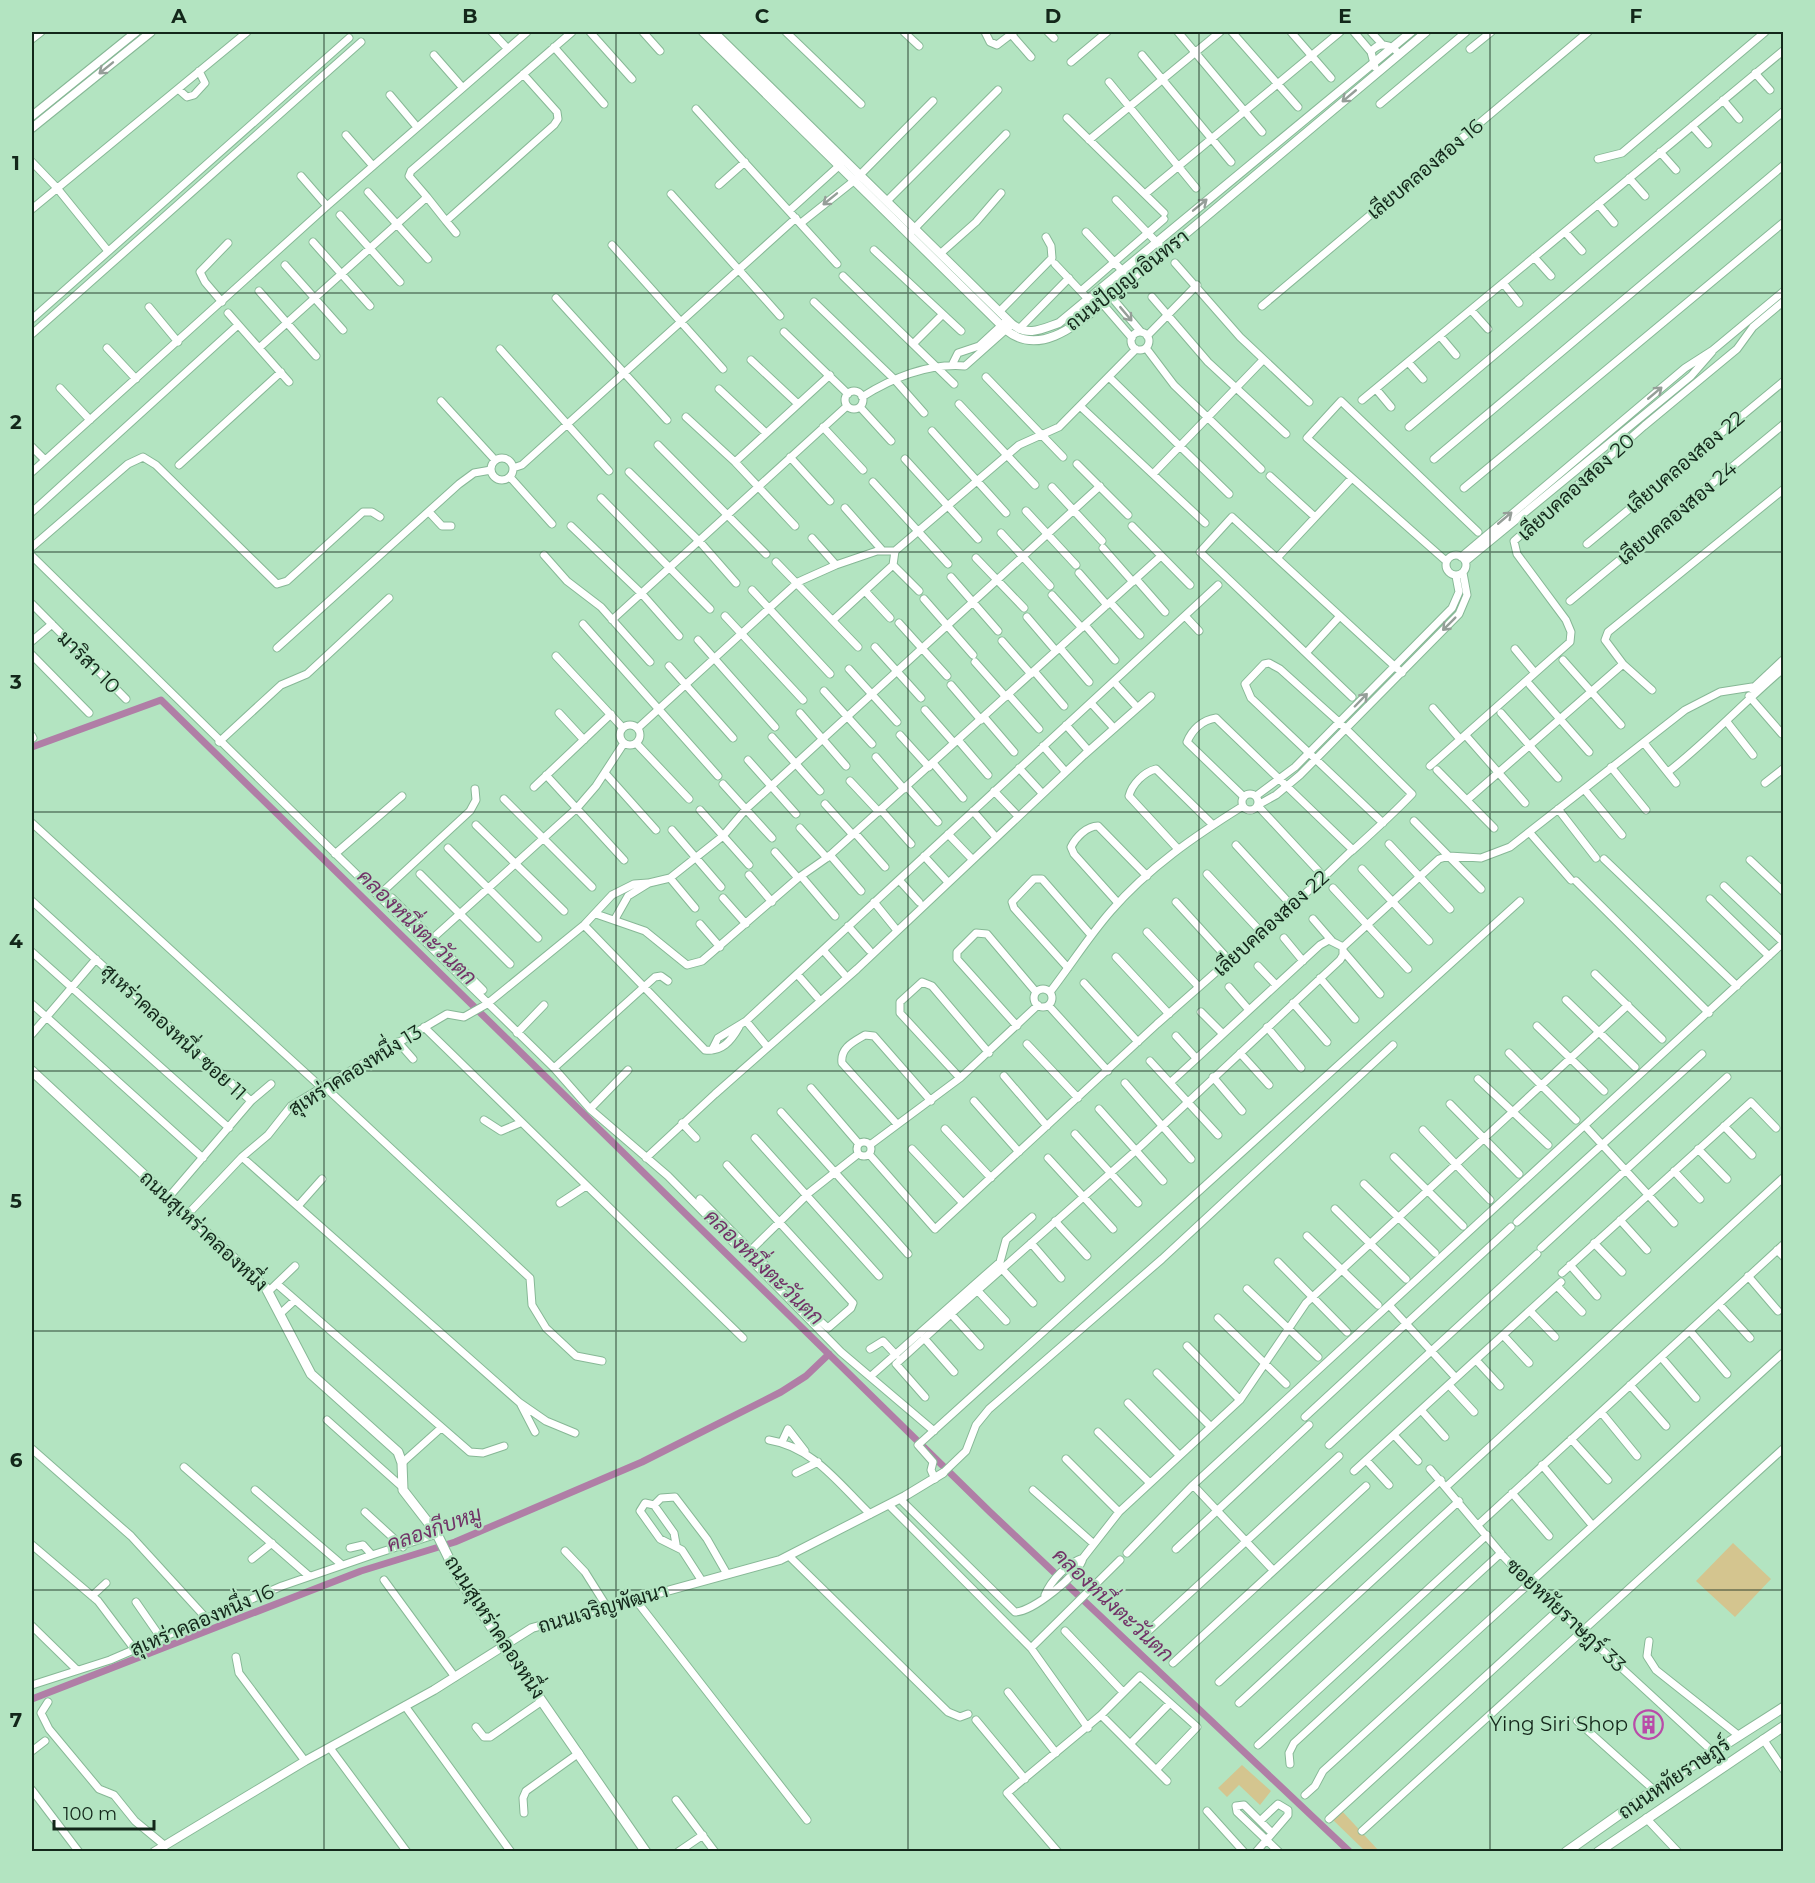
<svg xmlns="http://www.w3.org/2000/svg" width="1815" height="1883" viewBox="0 0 1815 1883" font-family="Montserrat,Sarabun,sans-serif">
<rect width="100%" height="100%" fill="#b3e4c1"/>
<!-- green -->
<path fill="#d4c58f" d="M1733,1543L1771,1579L1735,1617L1696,1581Z
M1242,1765L1271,1791L1260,1805L1239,1785L1227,1797L1218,1788Z
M1342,1811L1379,1851H1365L1332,1819Z"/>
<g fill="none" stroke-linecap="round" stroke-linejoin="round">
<!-- canal -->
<path stroke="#b07ea6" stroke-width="7" d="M32,747L161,700L990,1512L1350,1852
M32,1699L361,1571L455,1542L642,1462L781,1392L806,1376L829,1354"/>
<defs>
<path id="minor" d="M492,32L507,48
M590,32L632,79
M643,32L660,51
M786,32L861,104
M904,32L919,46
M985,32L990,42L997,45L1014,32
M1048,32L1054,38
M1178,32L1262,132
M1232,32L1298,107
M1291,32L1331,78
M1354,32L1371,52
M1371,32L1382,44
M1011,34L1031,57
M32,39L41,32
M554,47L604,104
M1470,49L1491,32
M434,55L462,87
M1142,55L1231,162
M1071,62L1107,32
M1375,67L1371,52C1379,41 1391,44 1399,54
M1755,73L1770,90
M1109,82L1196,188
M178,89L187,97L194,95L205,83L199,71
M390,95L417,127
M1723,100L1739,119
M1380,104L1466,32
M696,109L837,264
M1067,118L1164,213
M1692,126L1708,144
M346,135L373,166
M1089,140L1220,32
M1660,152L1676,170
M1598,159L1622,153L1765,32
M32,162L57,188L108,251
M301,176L327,206
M1629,178L1645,196
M719,185L745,162
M368,192L428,259
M671,194L780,316
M1145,194L1340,32
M427,197L446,221L554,125L558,119L557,112L523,74
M1116,200L1165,251
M887,201L998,90
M1598,204L1614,223
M32,209L247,32
M789,211L841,164
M340,215L400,282
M446,221L456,233
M801,223L855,180L933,101
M911,232L1006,134
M1086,232L1131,280
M1565,232L1582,251
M313,242L370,306
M612,245L723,369
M874,250L961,331
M941,253L976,222L1001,193
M1534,257L1551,276
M1175,263L1240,337L1309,402
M1055,264L1088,299
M285,265L343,330
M843,276L954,384
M1503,283L1519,303
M1103,287L1141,332
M259,291L316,356
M1081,291L1164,219
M1094,294L1132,338
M1152,297L1208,362L1286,434
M556,298L667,420
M222,302L205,282L200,272L228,243
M814,302L894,379L924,413
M1262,306L1588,32
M149,307L178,342
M1471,310L1488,329
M1000,311L1052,258L1051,246L1046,237
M228,313L289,382
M32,319L349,38
M1019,329L1069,278
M784,332L848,394
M1131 341a9 9 0 1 1 18 0a9 9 0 1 1-18 0Z
M32,334L361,42
M1147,336L1197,285
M1440,336L1456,355
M914,343L942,315
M107,348L136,379
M259,348L427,197L409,176L411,171L572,32
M1146,348L1174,385L1261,469
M500,349L609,471
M751,360L798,404
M1408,362L1423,379
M953,363L958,353L979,346L1005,322
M986,377L1063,457
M1109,377L1229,494
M60,388L90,420
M719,389L766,433
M1376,389L1391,407
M845 400a9 9 0 1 1 18 0a9 9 0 1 1-18 0Z
M862,397C894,377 928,363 965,366L1010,326
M1362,400L1784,50
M441,401L495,460
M959,404L1035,485
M1080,406L1205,523
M860,407L891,441
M686,417L735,462L795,526
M823,427L863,470
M1409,427L1784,111
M932,431L1006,513
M658,445L766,554
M32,447L45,460
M790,457L830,501
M491 469a11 11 0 1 1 22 0a11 11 0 1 1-22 0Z
M905,459L978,539
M1434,459L1784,165
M735,462L830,375
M1077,464L1128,515
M179,465L281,372
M513,468L522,465L796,218
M32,472L327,206L527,32
M629,472L700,542L736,583
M1153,474L1263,360
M1270,476L1315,517
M510,477L552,524
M873,482L948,564
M1052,487L1102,541
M1464,488L1784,222
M601,498L710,609
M845,508L882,550
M1026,511L1076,565
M32,512L238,325
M429,512L442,526H451
M571,526L642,594L679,636
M1132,526L1190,585
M1001,533L1050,586
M812,538L836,565
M1587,544L1784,381
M32,547L128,464L143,457L156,465L277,584L287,581L363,512H372L380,517
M1103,548L1133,582
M895,551L1019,445L1059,427L1136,349
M1446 565a10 10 0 1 1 20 0a10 10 0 1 1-20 0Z
M544,555L567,581L601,607L650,662
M32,556L554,1068L590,1109L668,1176L841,1352L934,1431
M1461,557L1685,368L1713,350L1784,291
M976,558L1024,608
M1277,558L1351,479
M1446,561L1307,438L1341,401L1478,532
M1466,561L1691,376L1712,352
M776,562L858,647
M893,565L919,591
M1079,573L1107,605
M951,577L998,631
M1136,579L1165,612
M752,590L830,674
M865,591L890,618
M1052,595L1082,628
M924,599L973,655
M1570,601L1784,424
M1110,602L1140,635
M32,604L126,699
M725,616L803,700
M1185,616L1199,631
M1027,617L1056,651
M612,620L847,406
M833,620L893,565L895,551
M899,623L947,676
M583,624L718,776
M1085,625L1115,660
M698,640L775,727
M32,641L52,624
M1002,641L1031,674
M875,647L921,698
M277,648L459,484L474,473L491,470
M1060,648L1089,682
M1515,649L1535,673
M1306,653L1340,616
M32,655L89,713
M556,656L623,728
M1563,660L1621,725
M975,662L1006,697
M1623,664L1652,690
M669,666L733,738
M849,669L897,722
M1034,671L1064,706
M1114,682L1136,706
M951,685L981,720
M1530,685L1589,752
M1752,689L1784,659
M824,691L872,744
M1008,694L1039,729
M1749,696L1782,734
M1352,697L1200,552L1232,517L1402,673
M1091,703L1112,726
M1433,708L1459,738
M925,710L954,743
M559,713L584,740
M800,713L846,766
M1501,713L1558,778
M984,717L1014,752
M1727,722L1753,755
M1066,725L1087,749
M620 735a10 10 0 1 1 20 0a10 10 0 1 1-20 0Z
M638,728L798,582L836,565L877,551H895
M900,735L929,767
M32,736L33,738
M772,737L820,791
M1468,738L1525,803
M958,740L988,775
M219,742L281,685L307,674L389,598
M636,743L689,799
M1644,743L1676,783
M1043,746L1064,770
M876,757L904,789
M748,760L796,814
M933,763L963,798
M1430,766L1570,642L1571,632L1566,620L1517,554L1514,541L1644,426L1737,349L1753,327L1784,301
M1611,767L1646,810
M1019,768L1041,792
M1437,770L1494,828
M1668,772C1709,740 1744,702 1784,668
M605,773L656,830
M546,775L624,860
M850,781L879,812
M1765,783L1784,768
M723,784L772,838
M534,787L611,714
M907,787L938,822
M1584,789L1622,835
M994,791L1017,815
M1242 802a8 8 0 1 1 16 0a8 8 0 1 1-16 0Z
M1256,796L1295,767L1452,608L1459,592L1456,576
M1244,797L1187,742C1192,730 1202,720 1216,718L1220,722L1353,850
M504,799L592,887
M1467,800L1623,664L1605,640L1608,632L1784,489
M825,804L853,835
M1258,805L1276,795L1300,775L1459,614L1467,595L1463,573
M1258,806L1324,877
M1558,809L1596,858
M700,810L749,865
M881,810L911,844
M973,811L994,835
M1414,821L1481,889
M32,823L321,1087
M476,825L564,911
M800,828L827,858
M672,830L721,887
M855,833L885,867
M1530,833L1571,880
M948,834L971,858
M1389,844L1450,909
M1236,845L1292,906
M448,848L538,938
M1178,849L1129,796C1132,784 1144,772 1156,769L1213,825
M775,852L798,878
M335,854L402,796
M830,855L861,891
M924,856L946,880
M1604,859L1737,986
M1750,860L1784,892
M1362,869L1429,941
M420,874L510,964
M1207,874L1261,932
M749,875L772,902
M801,876L835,916
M670,878L695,908
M899,880L919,902
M1576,881L1709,1013
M1724,886L1783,942
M1333,888L1408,969
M378,896L470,811L476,800L475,789
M392,898L483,990
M723,898L746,924
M1710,899L1769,956
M32,901L251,1101
M874,902L895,928
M1176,902L1229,960
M1118,903L1074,854L1071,847C1076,837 1087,826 1098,826L1147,876
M596,914L645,931L687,965L702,961L798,878L828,857L1161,556
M615,919L628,896L649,883L670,878L723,836L746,809L1100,486
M1313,919L1332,941
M700,924L720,947
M584,925L705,1050C722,1052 731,1041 739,1027
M848,926L869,950
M1147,932L1199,987
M433,938L577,808L596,786L624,743
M1284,938L1303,961
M1343,947L1439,859L1449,856L1481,858L1510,847L1685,710L1720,692L1752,687L1757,691
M823,950L844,974
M32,952L229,1128
M1344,952L1380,994
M1116,957L1169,1014
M1258,966L1276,985
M1068,968L1014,908L1012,902L1034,879H1042L1091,935
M797,974L817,997
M1595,974L1662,1039
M1320,978L1355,1019
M1084,983L1138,1042
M1229,987L1249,1010
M1034 998a9 9 0 1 1 18 0a9 9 0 1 1-18 0Z
M1050,992C1071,965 1089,936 1111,911C1148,868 1195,836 1243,806
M1566,1000L1635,1067
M1293,1003L1327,1042
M32,1004L203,1158
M1049,1006L1108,1071
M1201,1012L1223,1034
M746,1021L765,1044
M1017,1026L957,959V952L976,933L987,934L1036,992
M1537,1026L1604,1091
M424,1027L743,1338
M1267,1027L1301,1068
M517,1033L544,1005
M32,1034L96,959
M1176,1036L1196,1058
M398,1042L413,1059
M1027,1044L1078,1098
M712,1050L718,1038L746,1021L1218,585
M1240,1053L1269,1085
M1509,1053L1576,1120
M1150,1061L1218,1135
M554,1068L655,977L661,976L668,981
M1004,1076L1047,1126
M1213,1077L1242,1111
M960,1078L900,1013V1002L922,982L932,986L989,1053
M1478,1079L1548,1145
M1172,1081L1320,945L1329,940L1343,947
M1125,1083L1191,1159
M324,1086L530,1278L532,1305L546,1328L576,1356L602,1361
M811,1088L859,1144
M974,1101L1019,1152
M1450,1104L1519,1174
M590,1109L628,1070
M1099,1109L1163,1181
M781,1112L908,1254
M484,1120L501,1131L520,1123
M682,1123L696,1138
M897,1124L842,1063C840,1048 853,1042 865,1035L874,1036L931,1101
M1585,1126L1674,1223
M1724,1126L1752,1155
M945,1129L991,1178
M1423,1130L1490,1200
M1075,1134L1138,1203
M755,1138L879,1276
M857 1149a7 7 0 1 1 14 0a7 7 0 1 1-14 0Z
M870,1145L960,1078L1038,1005
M912,1149L963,1203
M1698,1149L1727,1179
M869,1154L935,1229L1157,1024L1324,877L1349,853L1353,850C1373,832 1393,814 1412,794L1339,722L1280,669L1269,663L1264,664L1245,684L1251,698L1383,823
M242,1157L520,1403L546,1421L575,1433
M1394,1157L1463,1226
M646,1158L715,1094L857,969L1084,755L1151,696
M1048,1158L1113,1229
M727,1165L853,1303L851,1308L828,1328L802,1305
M1674,1171L1700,1199
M1364,1184L1435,1253
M168,1198L251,1101L271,1084
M700,1199L766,1266
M560,1203L586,1186
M298,1206L322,1179
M1335,1209L1406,1279
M187,1215L242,1157L268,1135L291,1106L447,1014L464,1017L487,1004L584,925L612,895L634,884L648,883
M1620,1220L1647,1250
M1055,1221L1087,1256
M1517,1222L1702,1054
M1307,1236L1378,1305
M1031,1243L1061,1278
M1594,1243L1622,1272
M1541,1248L1727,1077
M751,1250L810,1192L858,1154
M1777,1250L1784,1257
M1278,1262L1347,1332
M1570,1265L1597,1296
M1002,1269L1033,1303
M1562,1273L1751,1102L1776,1128
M1748,1276L1778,1311
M277,1284L470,1452L483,1453L504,1446
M1557,1286L1582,1312
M1247,1289L1318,1357
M977,1290L1006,1321
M269,1291L295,1266
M1719,1304L1750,1338
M1389,1305L1456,1378
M1530,1311L1555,1337
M281,1313L295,1300
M1218,1318L1286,1384
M1690,1331L1727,1374
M1503,1335L1529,1363
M924,1338L954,1372
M980,1346L951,1314L1141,1146L1340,960L1343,955V947
M1187,1346L1240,1400
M870,1349L883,1341L896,1355
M1661,1357L1696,1398
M1476,1360L1500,1386
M1157,1373L1210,1426
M871,1376L1000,1262L1006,1240L1032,1217
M1449,1385L1474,1412
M1630,1385L1666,1426
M925,1397L896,1364L951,1314
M520,1403L535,1432
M1128,1403L1179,1455
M1421,1410L1445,1437
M1601,1412L1637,1456
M1305,1417L1511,1227
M327,1420L401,1486
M1098,1432L1150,1483
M1394,1435L1418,1461
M1571,1439L1608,1480
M769,1440C813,1447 839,1484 870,1514
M782,1442L788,1429L805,1451
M1329,1445L1537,1254
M32,1449L131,1536L206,1618
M1066,1459L1119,1512
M1366,1460L1389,1485
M402,1463L441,1428
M1542,1465L1592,1525
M184,1467L309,1576
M1430,1469L1504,1557L1528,1582L1713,1752
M1354,1471L1561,1282
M796,1473L818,1462
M943,1473L966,1451L976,1425L989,1409L1162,1259L1393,1045
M935,1479L931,1470L933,1462L918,1445L1520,901
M1193,1485L1273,1570
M1447,1486L1784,1177
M255,1490L341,1564
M1033,1490L1094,1544
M1512,1493L1549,1536
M900,1499L1015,1612C1032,1612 1079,1575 1083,1558L1119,1512L1240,1400L1306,1303L1628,1005
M654,1505L661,1498L675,1497L707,1539L727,1574
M889,1505L1031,1648L1088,1728
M365,1512L403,1547
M1479,1524L1784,1244
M676,1544L674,1533L654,1505L645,1503L640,1511L660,1539L682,1550L702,1581
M32,1545L98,1601L135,1650
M1176,1549L1309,1425
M565,1551L585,1572L607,1607
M1127,1553L1193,1485L1784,942
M372,1555L437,1534
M789,1556L948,1712L960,1717L968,1714
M252,1559L272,1543
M384,1580L455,1677
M1045,1595C1051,1580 1068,1563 1083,1558
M92,1596L106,1583
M635,1599L807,1820
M136,1602L161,1638
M32,1626L77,1670
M1065,1631L1123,1692
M1143,1636L1339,1456
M1649,1641L1647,1656L1656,1670L1738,1735
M1031,1648L1120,1560
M236,1657L239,1673L305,1761
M1173,1663L1366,1486
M1219,1682L1441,1480
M32,1685L110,1660L282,1586L372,1555L363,1545L350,1548
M1008,1692L1056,1753
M48,1702L41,1713L49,1729L99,1789L114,1795L135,1821L164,1845
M1239,1703L1459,1501
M405,1706L511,1852
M1101,1715L1140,1676L1197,1727L1156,1770
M976,1720L1025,1779
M1577,1721L1654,1790
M476,1727L484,1737H490L542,1701
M1763,1739L1784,1770
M1130,1744L1170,1703
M1258,1745L1487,1535
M330,1748L407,1852
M32,1751L45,1741
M1290,1764L1289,1753L1294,1743L1501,1553
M32,1790L79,1852
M1305,1795L1315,1786L1323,1771L1784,1352
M676,1800L715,1852
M1207,1811L1244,1852
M524,1813L523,1798L526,1791L579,1753
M1646,1818L1678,1852
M1329,1819L1558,1610
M1362,1831L1784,1448
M1271,1832L1244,1805L1236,1806L1237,1812L1279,1852
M678,1852L703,1835
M1058,1852L1007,1793L1101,1715L1167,1781
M1256,1852L1288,1815V1810L1278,1804L1260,1821"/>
<path id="tertiary" d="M703,32L1006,330C1039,357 1076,325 1102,304L1426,32
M714,32L1012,324C1028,337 1042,329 1059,323L1411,32
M32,116L136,32
M32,128L151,32
M154,1852L305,1761L434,1690L532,1628L780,1560L905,1496L943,1473"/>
<path id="secondary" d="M32,1071L266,1288L311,1374L398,1452L402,1463L403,1490L437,1534L458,1577L503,1645L646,1852
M1566,1852L1654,1790L1784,1707
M1598,1852L1784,1726"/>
</defs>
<!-- minor casing -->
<use href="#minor" stroke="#87b896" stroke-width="9"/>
<!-- tertiary casing -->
<use href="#tertiary" stroke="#87b896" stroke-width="10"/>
<!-- secondary casing -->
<use href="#secondary" stroke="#87b896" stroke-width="11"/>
<!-- minor -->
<use href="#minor" stroke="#fff" stroke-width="7"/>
<!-- tertiary -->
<use href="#tertiary" stroke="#fff" stroke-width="8"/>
<!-- secondary -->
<use href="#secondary" stroke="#fff" stroke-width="9"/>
</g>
<!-- one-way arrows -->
<defs><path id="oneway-shaft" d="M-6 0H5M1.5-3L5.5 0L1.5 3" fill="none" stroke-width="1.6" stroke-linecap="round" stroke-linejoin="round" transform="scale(1.5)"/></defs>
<g stroke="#959e98">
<use href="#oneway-shaft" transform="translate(106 68) rotate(141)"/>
<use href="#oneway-shaft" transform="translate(1349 96) rotate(140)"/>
<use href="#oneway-shaft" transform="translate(830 199) rotate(141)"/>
<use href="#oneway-shaft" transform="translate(1200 205) rotate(-39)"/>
<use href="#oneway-shaft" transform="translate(1126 314) rotate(50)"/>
<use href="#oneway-shaft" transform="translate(1655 393) rotate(-40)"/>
<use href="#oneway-shaft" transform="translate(1505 518) rotate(-40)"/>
<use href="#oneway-shaft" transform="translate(1449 624) rotate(135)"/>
<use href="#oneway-shaft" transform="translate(1361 700) rotate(-46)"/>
</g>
<!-- grid -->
<path fill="none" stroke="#13271a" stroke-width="1.5" stroke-opacity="0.55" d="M324,32V1852M616,32V1852M908,32V1852M1199,32V1852M1490,32V1852M32,293H1784M32,552H1784M32,812H1784M32,1071H1784M32,1331H1784M32,1590H1784"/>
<!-- icons -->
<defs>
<symbol id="building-ring" viewBox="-11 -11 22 22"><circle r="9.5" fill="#b3e4c1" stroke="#b94ba9" stroke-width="1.5"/><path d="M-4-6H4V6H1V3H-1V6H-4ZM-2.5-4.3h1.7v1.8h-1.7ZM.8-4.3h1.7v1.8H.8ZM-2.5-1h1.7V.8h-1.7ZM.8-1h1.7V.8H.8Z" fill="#b94ba9"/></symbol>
</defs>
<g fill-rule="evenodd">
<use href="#building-ring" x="1632" y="1708" width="33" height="33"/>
</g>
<g text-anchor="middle" stroke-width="4.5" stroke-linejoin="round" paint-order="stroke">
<!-- street labels -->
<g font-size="20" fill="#13271a" stroke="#b3e4c1">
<text transform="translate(1425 169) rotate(-40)" y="7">เลียบคลองสอง 16</text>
<text transform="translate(1127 280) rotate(-38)" y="7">ถนนปัญญาอินทรา</text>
<text transform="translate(1685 462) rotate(-40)" y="7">เลียบคลองสอง 22</text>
<text transform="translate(1576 487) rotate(-42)" y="7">เลียบคลองสอง 20</text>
<text transform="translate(1677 513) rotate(-40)" y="7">เลียบคลองสอง 24</text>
<text transform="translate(89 662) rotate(45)" y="7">มาริสา 10</text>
<text transform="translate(1271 923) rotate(-42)" y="7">เลียบคลองสอง 22</text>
<text transform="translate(174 1032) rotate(43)" y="7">สุเหร่าคลองหนึ่ง ซอย 11</text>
<text transform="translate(355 1070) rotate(-32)" y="7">สุเหร่าคลองหนึ่ง 13</text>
<text transform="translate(204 1231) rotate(43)" y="7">ถนนสุเหร่าคลองหนึ่ง</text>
<text transform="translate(603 1608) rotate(-16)" y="7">ถนนเจริญพัฒนา</text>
<text transform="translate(1566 1615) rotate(43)" y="7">ซอยหทัยราษฎร์ 33</text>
<text transform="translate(202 1620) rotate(-23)" y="7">สุเหร่าคลองหนึ่ง 16</text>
<text transform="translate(495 1627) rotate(57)" y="7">ถนนสุเหร่าคลองหนึ่ง</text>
<text transform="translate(1674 1778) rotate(-34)" y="7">ถนนหทัยราษฎร์</text>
</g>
<!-- poi labels -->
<g font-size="20" fill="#13271a" stroke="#b3e4c1" text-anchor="end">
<text x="1628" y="1731">Ying Siri Shop</text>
</g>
<!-- water labels -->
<g font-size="21" font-style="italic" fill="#713367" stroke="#b3e4c1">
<text transform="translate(417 927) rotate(44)" y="7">คลองหนึ่งตะวันตก</text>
<text transform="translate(764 1267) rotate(44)" y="7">คลองหนึ่งตะวันตก</text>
<text transform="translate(434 1529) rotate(-19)" y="7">คลองกีบหมู</text>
<text transform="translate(1113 1605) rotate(43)" y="7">คลองหนึ่งตะวันตก</text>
</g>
</g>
<!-- border -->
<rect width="1815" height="1883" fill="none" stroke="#b3e4c1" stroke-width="66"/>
<!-- scale -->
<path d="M54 1820v9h100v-9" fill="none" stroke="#13271a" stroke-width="3"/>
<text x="63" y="1820" font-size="18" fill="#13271a" stroke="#b3e4c1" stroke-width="4.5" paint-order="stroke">100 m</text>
<rect x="33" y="33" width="1749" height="1817" fill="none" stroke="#13271a" stroke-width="2"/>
<g font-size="20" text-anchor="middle" font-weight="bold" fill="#13271a">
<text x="179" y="23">A</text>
<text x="470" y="23">B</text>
<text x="762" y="23">C</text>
<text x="1053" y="23">D</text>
<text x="1345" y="23">E</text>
<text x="1636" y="23">F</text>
<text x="16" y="170">1</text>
<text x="16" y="429">2</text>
<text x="16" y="689">3</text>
<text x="16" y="948">4</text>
<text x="16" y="1208">5</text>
<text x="16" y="1467">6</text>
<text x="16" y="1727">7</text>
</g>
</svg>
